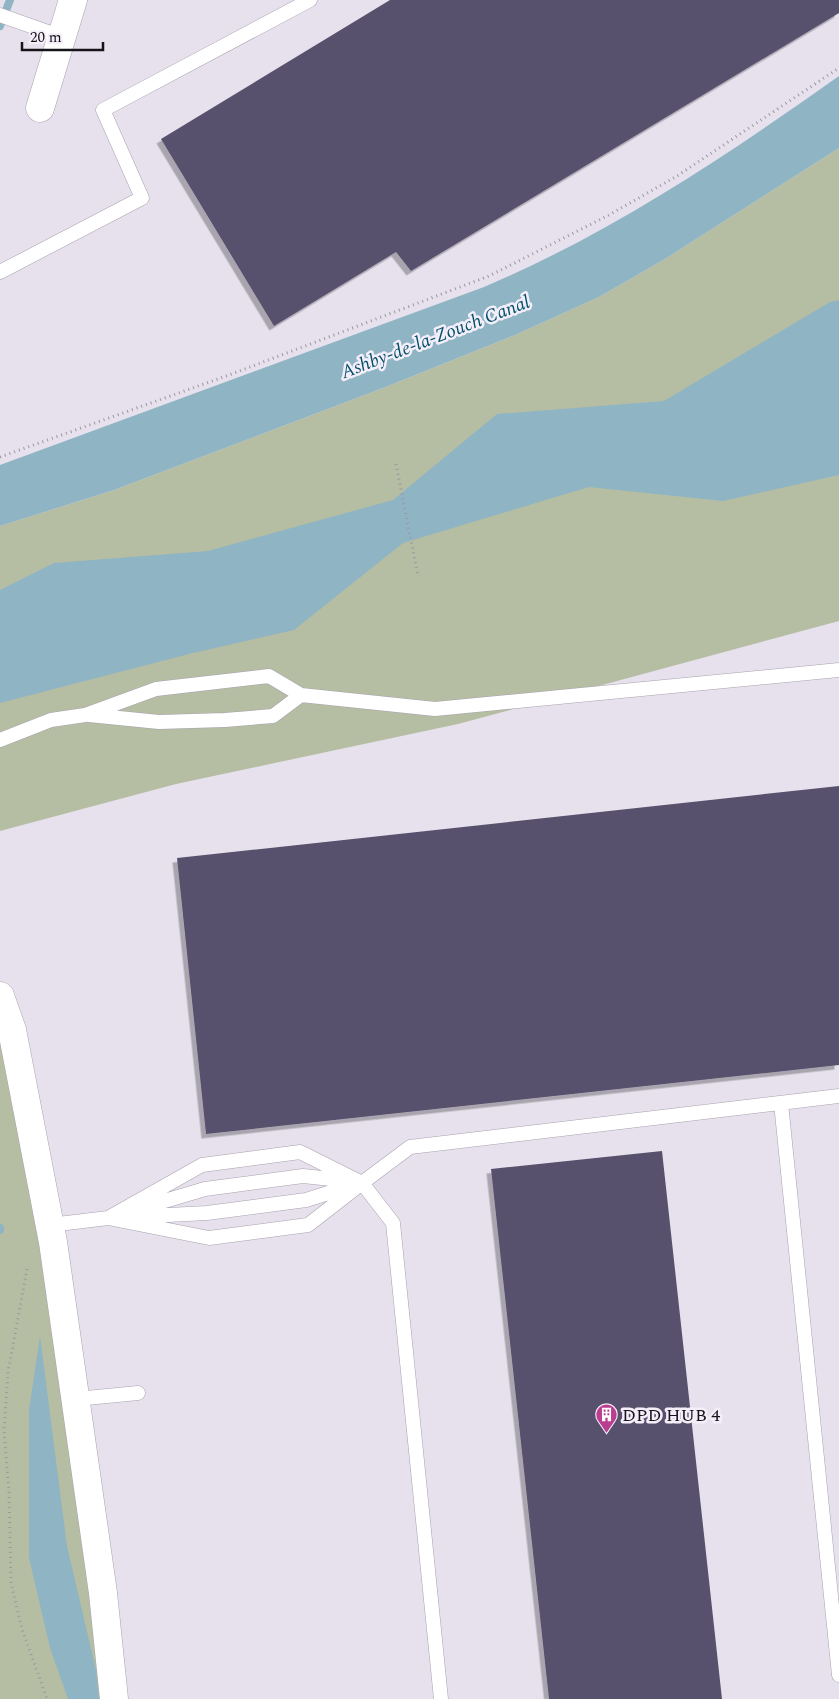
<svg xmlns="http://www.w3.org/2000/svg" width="839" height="1699" viewBox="0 0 839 1699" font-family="Spectral,serif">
<defs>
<filter id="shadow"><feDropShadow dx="-4.5" dy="4.5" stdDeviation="0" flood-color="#0004"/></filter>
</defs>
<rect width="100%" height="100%" fill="#e7e1ed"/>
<!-- green -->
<path fill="#b5bea3" d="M839,148V621L458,724L176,784L0,831V526L114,490L383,388L515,335L599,297L665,259Z
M0,996L114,1699H0Z"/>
<!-- water -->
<path fill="#8fb4c3" d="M839,76V148L665,259L599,297L515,335L383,388L114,490L0,526V465L484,287C611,233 726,156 839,76Z
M839,300V475L723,501L589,487L403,543L294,630L193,653L0,703V590L54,563L208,551L393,500L497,414L664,401L830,302Z
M40,1336L67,1546L96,1670L99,1699H68L50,1648L29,1558V1410Z"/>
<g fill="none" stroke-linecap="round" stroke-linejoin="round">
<!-- stream -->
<path stroke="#8fb4c3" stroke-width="8" d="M0,26L10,0
M0,1228V1230"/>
</g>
<!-- building -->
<path fill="#58516d" filter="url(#shadow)" d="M390,0H839V13L411,271L396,252L274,326L161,139Z
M839,786V1065L206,1134L177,858Z
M662,1151L722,1699H549L491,1169Z"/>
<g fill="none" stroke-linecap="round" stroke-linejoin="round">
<defs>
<path id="lane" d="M0,15L62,37
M0,272L142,198L103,110L310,0
M89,715L159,722L225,720L273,716L301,695
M0,740L51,720L85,715L156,689L269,676L301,695L435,709L839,670
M781,1103L839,1675
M134,1210L205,1189L303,1176L351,1181
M129,1217L207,1213L306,1200L354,1185
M108,1218L209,1238L308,1225L362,1183L410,1147L839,1096
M50,1225L108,1218L202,1165L300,1152L362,1183L393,1223L441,1699
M76,1399L138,1393"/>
<path id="street" d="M40,108L73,0
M0,996L12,1030L53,1242L103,1593L114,1699"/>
</defs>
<!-- lane casing -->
<use href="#lane" stroke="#a8a2ae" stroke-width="15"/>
<!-- street casing -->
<use href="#street" stroke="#a8a2ae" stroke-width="29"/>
<!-- path -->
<path stroke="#9c97a1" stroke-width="3" stroke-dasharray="1 4" stroke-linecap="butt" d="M0,457L229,375L489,276L609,215L677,176L839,68
M396,464L418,576
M27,1269L8,1372L4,1431L9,1492L11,1583L22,1629L47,1699"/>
<!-- lane -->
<use href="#lane" stroke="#fff" stroke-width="14"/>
<!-- street -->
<use href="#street" stroke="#fff" stroke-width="28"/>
</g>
<!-- icons -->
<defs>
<symbol id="building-pin" viewBox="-11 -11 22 30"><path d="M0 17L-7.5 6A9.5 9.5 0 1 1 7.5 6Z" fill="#b93e90" stroke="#f4eefa"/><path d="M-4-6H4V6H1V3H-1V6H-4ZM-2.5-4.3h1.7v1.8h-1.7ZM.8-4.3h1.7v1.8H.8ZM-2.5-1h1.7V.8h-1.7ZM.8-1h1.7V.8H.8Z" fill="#fff"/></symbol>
</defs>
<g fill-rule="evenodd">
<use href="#building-pin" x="594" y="1402" width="25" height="34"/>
</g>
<g text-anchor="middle" stroke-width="5" stroke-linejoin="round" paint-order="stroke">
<!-- poi labels -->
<g font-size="18" fill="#161418" stroke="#f4eefa" text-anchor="start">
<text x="622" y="1421">DPD HUB 4</text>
</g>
<!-- water labels -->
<g font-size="19" font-style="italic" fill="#035168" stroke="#f4eefa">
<text transform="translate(435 336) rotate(-21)" y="7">Ashby-de-la-Zouch Canal</text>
</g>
</g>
<!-- scale -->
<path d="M22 42v8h81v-8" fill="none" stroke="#161418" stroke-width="2.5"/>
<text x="30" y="42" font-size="15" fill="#161418" stroke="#f4eefa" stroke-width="4" paint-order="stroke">20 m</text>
</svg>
